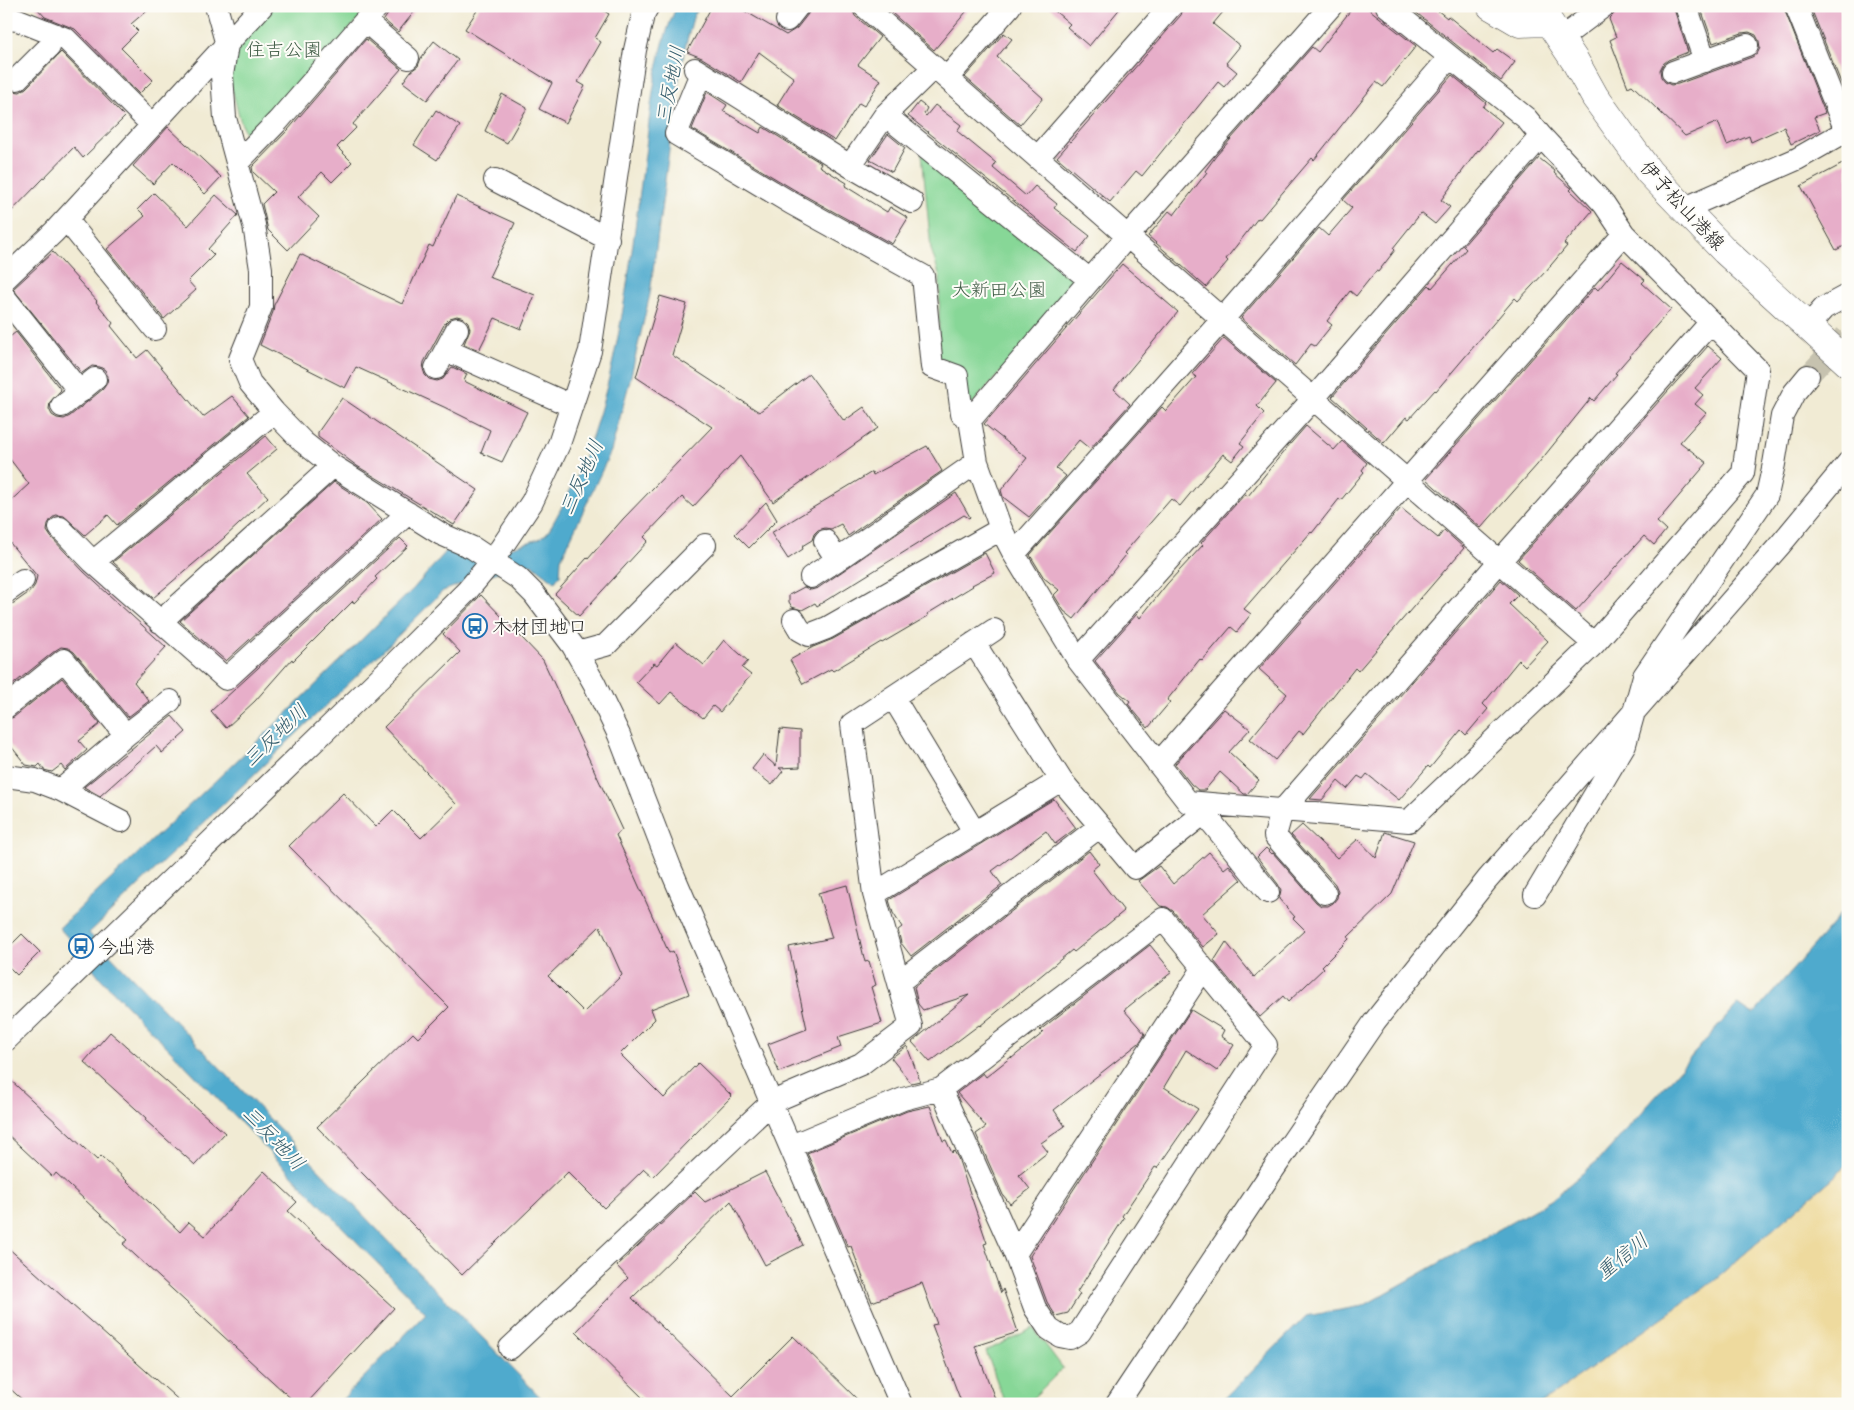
<svg xmlns="http://www.w3.org/2000/svg" width="1854" height="1410" viewBox="0 0 1854 1410" font-family="Mynerve,'Klee One',sans-serif">
<rect width="100%" height="100%" fill="#fdfcf7"/>
<filter id="ink" filterUnits="userSpaceOnUse"><feTurbulence type="fractalNoise" baseFrequency=".02" numOctaves="2"/><feDisplacementMap in="SourceGraphic" scale="10" xChannelSelector="R" yChannelSelector="G"/><feConvolveMatrix kernelMatrix="1 2 1 2 8 2 1 2 1" color-interpolation-filters="sRGB"/></filter>
<filter id="wash" filterUnits="userSpaceOnUse"><feTurbulence type="fractalNoise" baseFrequency=".0096" numOctaves="4" result="noise"/><feDisplacementMap in="SourceGraphic" scale="20" xChannelSelector="R" yChannelSelector="G"/><feGaussianBlur stdDeviation="1.12" result="paint"/><feColorMatrix in="noise" values="0 0 0 0 0 0 0 0 0 0 0 0 0 0 0 0 0 1.4 0 .05"/><feComposite in="paint" operator="in"/></filter>
<g filter="url(#wash)">
<rect width="100%" height="100%" fill="#f1ebd4"/>
<!-- green -->
<path fill="#87d797" stroke="#527a5a" d="M272,6H370L249,145L240,119L229,78L238,49L243,39Z
M921,143L1082,282L969,407L938,364L940,277L931,249Z
M1033,1328L1063,1368L1027,1404H1005L986,1351Z"/>
<!-- sand -->
<path fill="#eeda9e" stroke="#857b5d" d="M1848,1165V1404H1540L1707,1286Z"/>
<!-- water -->
<path fill="#4faacd" stroke="#366374" d="M677,6H698L693,18L686,44L677,90L650,294L629,384L611,451L561,559L560,575L555,582L533,565L530,564L480,577L443,591L392,642L89,933L547,1404H338L426,1313L101,979L75,945L59,928L283,717L414,588L450,547L470,560L539,539L547,533C616,421 626,289 644,162C651,110 654,54 677,6Z
M1848,906V1165L1707,1286L1540,1404H1219L1306,1316L1363,1306L1551,1200L1603,1156L1737,1005L1754,1014Z"/>
<g id="blocks">
<!-- building -->
<path fill="#e7aec9" fill-rule="evenodd" d="M35,6H152L131,24L138,31L121,48L153,80L139,94L75,29L45,17Z
M391,6H419L398,32L384,20L388,14Z
M480,6H596L609,14L595,38L601,42L578,82L585,86L566,123L539,109L552,83L465,29Z
M712,6H736L786,35L797,28L808,14L811,6H851L855,16L880,37L858,65L881,80L864,106L859,103L835,141L777,105L794,78L759,52L741,82L702,58L687,52Z
M884,6H971L934,50Z
M1049,6H1122L1089,46L1067,27L1070,24Z
M1184,6H1228L1213,24L1240,46L1226,63L1237,72L1224,87L1218,82L1142,176L1136,171L1110,202L1057,157L1181,15Z
M1354,6H1365L1416,46L1383,87L1376,82L1314,160L1312,158L1260,219L1258,218L1226,259L1228,261L1206,287L1148,236L1169,211L1174,215L1207,172L1205,171L1216,156L1312,47L1318,52Z
M1408,6H1432L1447,18L1448,16L1493,53L1497,49L1515,62L1501,81Z
M1673,6L1688,52L1668,60L1663,64L1660,70L1661,77L1665,82L1671,85L1678,84L1752,57L1757,54L1760,48L1759,41L1756,35L1749,32L1742,33L1713,43L1700,6H1783L1825,113L1814,117L1820,130L1791,144L1784,127L1751,142L1749,136L1727,145L1718,122L1685,136L1632,85L1628,87L1610,40L1616,37L1609,19L1616,12L1617,7Z
M1810,6H1839L1848,27V100Z
M1004,33L1012,39L997,57L1043,98L1020,125L965,77Z
M366,39L401,69L353,124L356,128L337,147L352,162L332,182L322,172L298,197L319,217L288,250L268,230L262,204L274,192L253,172L252,167L288,130Z
M434,41L458,60L427,100L403,82L411,71L418,66L421,58Z
M61,52L125,117L83,158L74,147L6,217V97L12,91L20,92L26,88Z
M1452,75L1486,103L1483,107L1502,122L1479,151L1478,150L1441,200L1450,207L1435,224L1421,213L1393,248L1395,250L1378,272L1376,271L1356,296L1350,291L1327,321L1332,325L1315,346L1311,344L1295,365L1241,318L1319,228L1328,236L1352,208L1343,200Z
M707,92L727,105L723,111L760,133L763,127L821,163L819,166L847,183L845,186L887,212L890,207L908,218L892,244L798,192L692,129Z
M502,94L527,108L507,143L485,131Z
M919,102L927,108L924,114L926,116L935,105L961,125L957,131L996,163L993,168L1026,196L1035,186L1057,204L1054,208L1090,236L1077,252L908,116Z
M436,110L460,126L437,160L414,145Z
M168,127L221,177L205,194L173,162L153,184L133,166Z
M888,134L905,148L892,172L870,160Z
M1539,158L1555,171L1554,173L1570,187L1572,188L1570,190L1592,211L1564,244L1567,246L1546,271L1518,301L1515,298L1436,391L1435,390L1409,419L1406,417L1384,443L1332,397L1429,285L1432,288L1466,249L1463,246Z
M1848,161V244L1836,250L1801,186Z
M154,193L188,226L216,195L238,215L208,249L214,255L188,281L196,290L164,319L107,249L145,216L138,209Z
M456,196L515,223L489,277L535,295L521,329L495,318L479,350L464,344L470,329L468,322L464,318L457,316L450,318L445,323L424,362L423,369L425,375L429,379L437,381L443,379L452,367L467,374L464,381L527,412L502,462L481,453L490,430L444,407L356,367L345,388L260,345L273,312L274,305L300,254L402,304L429,245L433,247Z
M53,252L97,301L96,302L113,323L111,326L137,358L147,350L203,417L232,396L249,416L117,525L108,515L85,535L64,516L56,515L51,519L48,524L47,531L51,537L84,572L166,647L134,682L149,701L128,717L74,652L68,648L61,647L56,650L6,690V605L14,603L31,591L35,585L37,576L6,538V505L29,484L6,454V340L16,332L61,390L50,402L49,409L52,415L57,418L64,419L70,416L103,389L107,383L108,376L105,370L100,367L92,366L82,373L13,289Z
M1622,261L1645,280L1642,283L1671,309L1615,373L1617,374L1594,401L1591,398L1537,465L1481,528L1426,479L1595,287L1598,290Z
M1122,264L1178,312L1114,389L1130,404L1090,449L1079,440L1056,468L1066,476L1029,517L1003,497L1001,490L1027,458L984,424Z
M660,296L687,304L672,355L759,412L809,374L844,421L864,407L878,428L773,502L740,456L693,507L682,497L644,537L648,541L579,616L555,594L587,558L588,559L623,519L712,427L636,377Z
M1224,338L1276,383L1257,406L1264,413L1240,443L1244,446L1232,461L1223,454L1180,506L1171,499L1124,553L1126,555L1074,619L1064,611L1054,595L1059,590L1044,578L1030,555L1162,407L1166,411L1196,377L1192,374Z
M1708,346L1722,358L1695,388L1703,395L1695,404L1706,413L1680,442L1707,463L1657,522L1666,530L1654,545L1644,536L1576,611L1518,560Z
M342,398L478,490L454,525L357,466L318,437V432Z
M1306,426L1334,450L1342,441L1367,463L1362,470L1364,472L1341,500L1339,499L1312,533L1311,532L1244,609L1251,614L1237,632L1231,627L1202,661L1200,659L1167,700L1170,702L1148,728L1128,704L1130,701L1120,693L1095,661L1137,614L1140,618L1167,584L1203,545L1201,543L1245,494L1248,496L1285,450Z
M266,436L277,449L247,474L268,497L224,538L153,598L113,562Z
M927,446L942,471L848,536L841,524L831,529L825,528L818,530L814,534L812,540L802,546L803,549L788,559L771,533L872,472L873,475Z
M334,482L367,503L382,519L226,661L180,621Z
M956,493L970,517L969,518L964,515L817,606L815,603L802,610L792,607L789,602V595L804,587L811,590L818,588Z
M766,502L777,520L749,548L735,534Z
M1401,508L1438,538L1444,530L1464,548L1358,671L1355,668L1303,734L1299,731L1275,760L1250,739L1287,694L1259,669Z
M400,538L408,546L375,577L377,579L354,603L353,601L293,661L292,659L255,701L226,728L211,711Z
M985,553L995,573L972,585L973,586L927,614L928,616L882,643L881,642L833,671L831,669L803,684L790,660L813,647L833,639Z
M1501,580L1518,595L1509,604L1548,641L1525,666L1519,660L1483,704L1488,709L1466,735L1461,730L1430,768L1428,766L1399,800L1367,774L1363,779L1358,776L1347,789L1338,781L1322,800L1310,799Z
M481,595L543,660L622,830L616,835L669,953L673,951L689,994L651,1009L655,1019L620,1054L664,1098L698,1063L732,1096L653,1177L644,1169L604,1208L568,1172L462,1275L317,1127L413,1033L418,1038L449,1007L289,846L343,793L376,827L393,810L421,838L456,804L384,727L460,652L443,634ZM600,926L622,975L584,1012L548,976Z
M724,640L748,661L742,668L751,675L720,712L713,706L703,718L671,692L660,704L636,682L654,663L657,665L676,642L704,665Z
M62,678L100,724L79,741L87,750L65,770L61,765L52,772L44,770L40,764L37,767L26,765L6,740V720L14,717Z
M1224,709L1250,729L1229,752L1259,780L1247,794H1244L1220,772L1205,790H1198L1191,784L1175,764Z
M172,716L186,732L162,753L156,746L100,796L84,787Z
M780,729L800,731V767L779,768L783,771L772,785L752,769L763,755L776,766Z
M1054,799L1076,828L1055,844L1046,831L992,871L1002,885L911,956L901,943L898,930L902,927L893,913L889,900Z
M1302,825L1337,858L1358,839L1376,858L1385,832L1414,841L1392,894L1348,937L1349,939L1322,966L1324,968L1288,1002L1283,996L1260,1017L1214,961L1226,942L1254,977L1305,930L1293,918L1295,917L1279,899L1281,890L1278,884L1257,857L1266,848L1272,854L1273,853L1316,902L1321,906H1328L1333,903L1337,898L1338,891L1335,884L1291,835Z
M1089,851L1099,864L1092,870L1124,911L1074,952L1072,950L980,1026L979,1025L930,1062L912,1042L969,995L923,1010L918,1004L914,987Z
M1209,852L1224,869L1229,865L1241,880L1202,914L1219,934L1203,947L1173,911L1167,907L1160,906L1138,881L1159,866L1173,884Z
M847,885L865,962L869,961L876,985L871,987L882,1023L838,1037L841,1047L779,1072L768,1044L807,1029L789,947L832,938L818,893Z
M22,934L40,952L17,975L6,964V950Z
M1150,945L1172,972L1124,1010L1145,1034L1139,1043L1054,1110L1065,1126L1041,1143L1048,1152L1019,1175L1030,1189L1010,1204L1003,1195L976,1134L986,1127L957,1093L983,1073L986,1077L1011,1057L1012,1058L1043,1033L1040,1030Z
M1191,1010L1224,1030L1221,1036L1234,1045L1217,1071L1186,1050L1164,1087L1198,1109L1157,1168L1155,1167L1122,1216L1124,1218L1077,1292L1080,1294L1068,1313L1056,1316L1047,1302L1030,1256Z
M110,1032L225,1133L195,1165L145,1120L146,1118L84,1062Z
M907,1046L920,1081L911,1083L891,1058Z
M6,1076L97,1160L101,1156L180,1232L189,1222L205,1236L264,1171L297,1202L288,1211L394,1308L306,1404H297L123,1244L128,1240L56,1173L53,1177L6,1133Z
M930,1106L943,1141L946,1140L952,1153L954,1151L958,1158L987,1243L984,1244L1001,1293L1003,1289L1018,1332L975,1346L997,1404H962L932,1325L937,1324L922,1283L872,1302L851,1246L848,1247L807,1153L907,1111Z
M765,1172L803,1245L765,1265L731,1201L632,1298L733,1396L793,1336L862,1404H649L576,1332L628,1278L617,1266L695,1192L705,1202Z
M6,1246L183,1404H27L6,1385Z"/>
</g>
</g>
<g filter="url(#ink)">
<use href="#blocks" fill-opacity="0" stroke="#3c3b38" stroke-width="1"/>
<g fill="none" stroke-linecap="round" stroke-linejoin="round">
<!-- minor-tunnel -->
<path stroke="#c6c2af" stroke-width="22" stroke-dasharray="22 11" stroke-linecap="butt" d="M1808,376L1848,333"/>
<defs>
<path id="minor" d="M216,6L227,45L222,75L225,118L254,225L261,269V307L240,359L250,383L274,412L303,442L333,466L441,534L473,548L518,578L534,594L573,646L594,683L619,735L670,867L901,1404
M864,6L1594,644
M1331,6L1127,237L970,420L977,462L1001,529L1014,554L1078,660L1188,802L1409,821L1594,644L1743,473L1758,370L1624,234L1604,204L1541,136
M1686,6L1705,61
M1796,6L1846,131
M6,19L18,20L66,39L152,125
M787,20L798,6
M365,21L408,58
M1560,39L1604,6
M695,69L850,166L912,202
M1673,72L1747,45
M701,73L676,134L791,203L923,276L932,367L957,376L962,414L970,420
M947,78L1010,6
M17,79L49,47L53,34
M885,115L1090,280
M1038,157L1171,6
M237,163L278,121L378,6
M850,166L885,115L934,67
M495,180L608,239
M1683,209L1797,159L1848,130
M66,219L155,329
M6,278L54,232L262,6
M6,299L80,392
M1807,327L1824,308L1848,295
M446,350L572,406
M436,368L457,329
M62,406L95,379
M60,528L93,562L226,679L408,513
M825,541L837,560
M1014,554L1222,320L1450,57
M93,562L274,412
M811,577L837,560L977,462
M6,592L23,580
M794,620L800,630L809,635L827,628L1001,529
M160,622L333,466
M974,643L1061,780
M577,653L606,645L705,545
M1078,660L1313,399L1541,136L1526,118L1387,6
M893,697L975,833
M6,707L64,660L126,735
M1158,764L1624,234
M6,776L35,780L61,790L121,821
M61,790L126,735L170,701
M1325,893L1275,836L1282,811L1499,562L1711,322
M874,894L852,724L994,630
M1535,895L1625,744L1644,676L1767,495L1774,464L1782,416L1794,393L1808,376
M899,982L1100,826L1135,868L1204,813L1268,892
M6,1040L394,664L467,591L493,560L532,502L559,444L590,351L635,50L643,15L648,6
M791,1146L903,1099L941,1089L1163,919L1266,1045L1080,1332L1070,1338L1060,1336L1049,1329L1035,1308L1015,1254L941,1089
M1015,1254L1203,969
M510,1348L772,1102L861,1064L911,1026L874,894L1061,780L1100,826
M1117,1404L1273,1170L1375,1021L1487,880L1780,545L1848,463"/>
<path id="major" d="M1491,6L1520,23L1549,22
M1542,6L1549,22L1575,61L1595,97L1649,172L1725,251L1848,363"/>
</defs>
<!-- minor casing -->
<use href="#minor" stroke="#3c3b38" stroke-width="24"/>
<!-- major casing -->
<use href="#major" stroke="#3c3b38" stroke-width="29"/>
<!-- minor -->
<use href="#minor" stroke="#fff" stroke-width="22"/>
<!-- major -->
<use href="#major" stroke="#fff" stroke-width="28"/>
</g>
</g>
<!-- icons -->
<defs>
<symbol id="bus-ring" viewBox="-11 -11 22 22"><circle r="9.5" fill="#fdfcf7" stroke="#1f6fb2" stroke-width="1.5"/><path d="M-5-6H5V4H4V6H2V4H-2V6H-4V4H-5ZM-3.5-4V0h7V-4ZM-3.5 1.2v1.5H-2V1.2ZM2 1.2v1.5H3.5V1.2Z" fill="#1f6fb2"/></symbol>
</defs>
<g fill-rule="evenodd">
<use href="#bus-ring" x="461" y="612" width="28" height="28"/>
<use href="#bus-ring" x="67" y="932" width="28" height="28"/>
</g>
<g text-anchor="middle" stroke-width="4" stroke-linejoin="round" paint-order="stroke">
<!-- park labels -->
<g font-size="19" fill="#415d47" stroke="#fdfcf7">
<text x="284" y="56">住吉公園</text>
<text x="999" y="296">大新田公園</text>
</g>
<!-- street labels -->
<g font-size="19" fill="#1c1c1c" stroke="#fdfcf7">
<text transform="translate(1683 205) rotate(47)" y="7">伊予松山港線</text>
</g>
<!-- poi labels -->
<g font-size="19" fill="#1c1c1c" stroke="#fdfcf7" text-anchor="start">
<text x="492" y="633">木材団地口</text>
<text x="98" y="953">今出港</text>
</g>
<!-- water labels -->
<g font-size="20" font-style="italic" fill="#335c6c" stroke="#fdfcf7">
<text transform="translate(670 85) rotate(-79)" y="7">三反地川</text>
<text transform="translate(581 477) rotate(-66)" y="7">三反地川</text>
<text transform="translate(275 735) rotate(-44)" y="7">三反地川</text>
<text transform="translate(274 1138) rotate(46)" y="7">三反地川</text>
<text transform="translate(1622 1256) rotate(-39)" y="7">重信川</text>
</g>
</g>
<!-- margin -->
<rect width="1854" height="1410" fill="none" stroke="#fdfcf7" stroke-width="25"/>
</svg>
